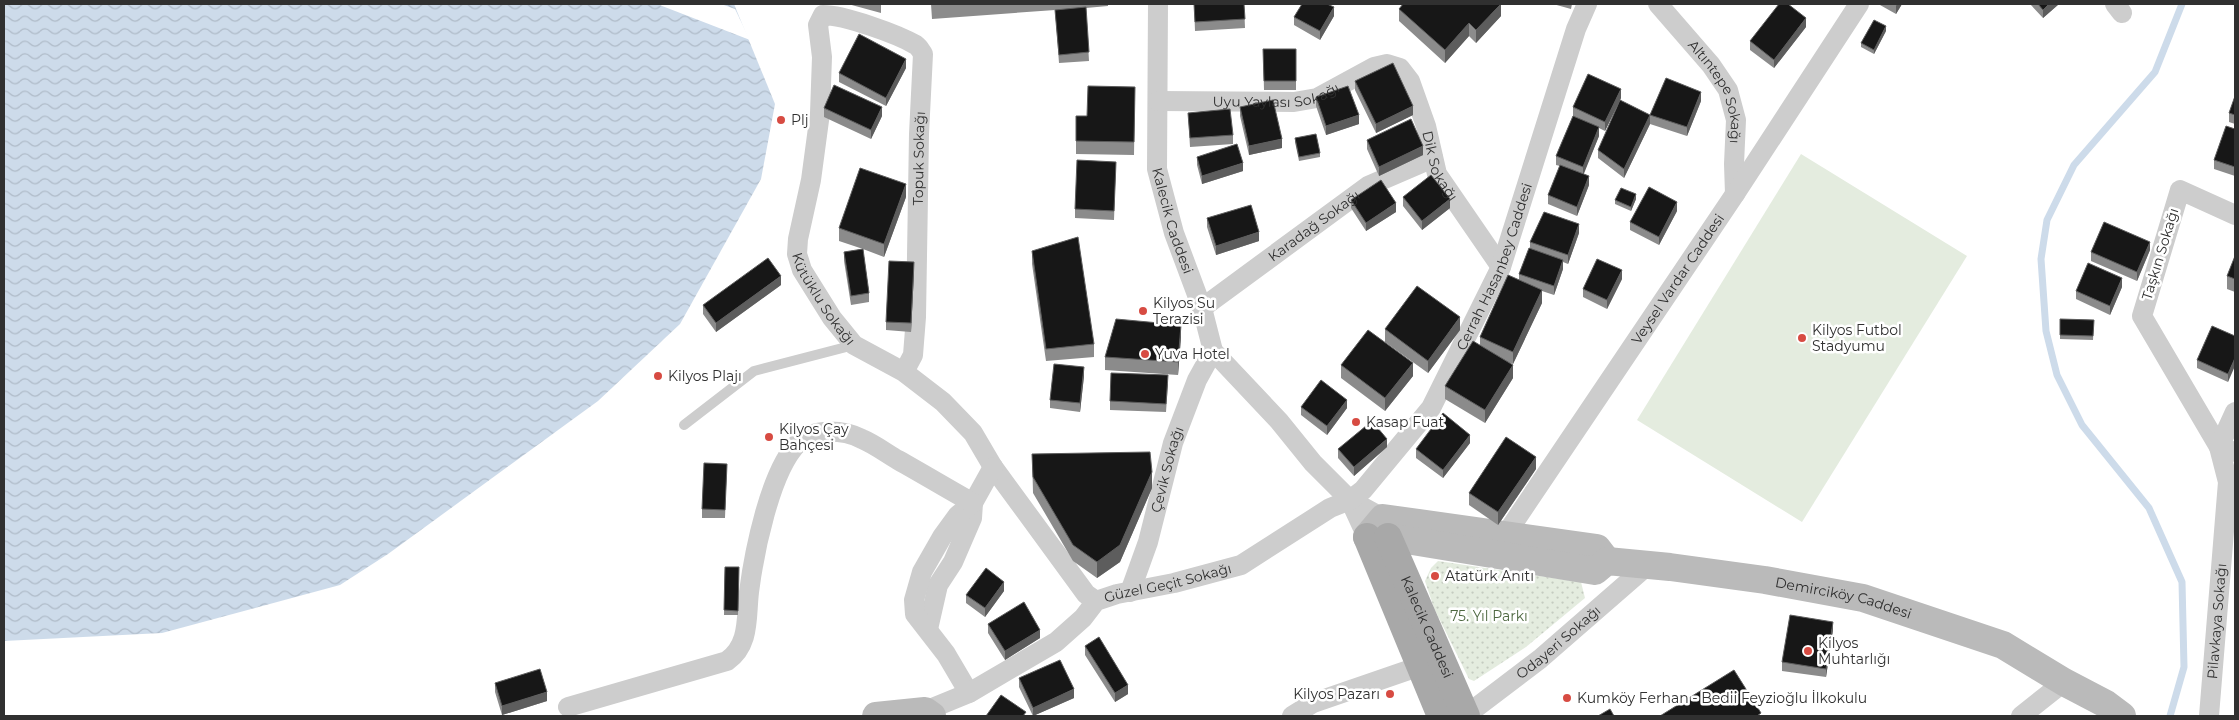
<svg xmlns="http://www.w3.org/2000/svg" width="2239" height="720" viewBox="0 0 2239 720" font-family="Montserrat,sans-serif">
<defs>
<pattern id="park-dots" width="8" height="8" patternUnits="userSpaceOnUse" patternTransform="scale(1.25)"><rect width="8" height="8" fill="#e4ecdf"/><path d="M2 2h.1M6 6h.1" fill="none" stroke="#c4cbc0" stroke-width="1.8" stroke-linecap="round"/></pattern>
<pattern id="water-waves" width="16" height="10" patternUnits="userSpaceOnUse" patternTransform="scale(1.25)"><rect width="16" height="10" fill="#cddbea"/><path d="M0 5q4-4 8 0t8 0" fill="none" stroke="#b0bcc9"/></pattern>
</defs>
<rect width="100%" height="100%" fill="#fff"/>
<!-- green -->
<path fill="#e4ecdf" d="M1801,154L1967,256L1802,522L1637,420Z"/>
<!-- park -->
<path fill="url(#park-dots)" d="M1438,561L1581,582L1585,598L1526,647L1474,681L1469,679L1434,608L1425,581L1431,568Z"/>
<!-- water -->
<path fill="url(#water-waves)" d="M4,4H734L775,104L761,179L680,324L598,401L388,554L340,585L162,633L4,641Z"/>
<!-- pier -->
<path fill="#fff" d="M657,4H721L735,9L750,40Z"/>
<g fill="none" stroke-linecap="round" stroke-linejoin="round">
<!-- stream -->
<path stroke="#cddbea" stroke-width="7" d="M2170,716L2184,667L2182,582L2149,508L2082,425L2057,375L2046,331L2041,259L2047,220L2074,165L2155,72L2182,4"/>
<!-- lane -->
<path stroke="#cdcdcd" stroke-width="10" d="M684,425L754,371L854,345"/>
<!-- street -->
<g stroke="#cdcdcd" stroke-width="20">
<path id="s1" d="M1158,4L1157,169L1174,233L1202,308L1213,351L1279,421L1313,463L1350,500L1383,518L1388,537H1367L1350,500"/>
<path id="s2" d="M1658,4L1711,65L1728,90L1736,120L1734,164L1735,194"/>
<path d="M2115,4L2122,13"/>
<path id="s3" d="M1158,101L1294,102L1317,98L1374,67L1387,64L1400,68L1410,81L1426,126L1437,174L1501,267"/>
<path d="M2235,215L2180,190L2142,316L2219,447L2235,452"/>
<path id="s4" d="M1202,308L1368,186L1433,158"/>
<path id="s5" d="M904,372L913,355L916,317L919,134L923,54C921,51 919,47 916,45C897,34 844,15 823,15L818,25L822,57L820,113L811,180L798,239L797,254L802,270L832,318L854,345L904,372L943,402L973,433L993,467L1086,594L1096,601"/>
<path id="s6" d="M1502,547L1506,534L1735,194L1859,4"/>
<path id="s7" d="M1130,592L1148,542L1173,443L1197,380L1213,351"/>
<path d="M928,629L938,585L953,562L972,518L973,503L993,467"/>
<path d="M969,693L946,654L915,614L914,600L922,572L942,537L958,515L973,503"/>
<path d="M568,707L727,661C750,645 746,618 749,592C754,553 770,471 798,443C813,427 844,430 862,439C874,444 886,453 898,460C923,474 948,489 973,503"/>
<path id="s8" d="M925,711L969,693L1056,642L1083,618L1096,601L1117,594L1174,583L1241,565L1330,508L1350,500L1363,490L1431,408L1501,267L1576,29L1587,4"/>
<path d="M1292,716L1313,703L1432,662"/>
<path id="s9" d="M1465,716L1540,659L1648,565"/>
<path d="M2021,716L2064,682"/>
<path id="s10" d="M2209,716L2228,482L2219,447L2235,412"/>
</g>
<!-- secondary -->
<g stroke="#bababa" stroke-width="28">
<path d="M1367,537L1383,518L1597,548L1607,561"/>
<path id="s11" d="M1388,537L1595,571L1607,561L1670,567L1765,580L1863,598L2003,645L2064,682L2106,704L2122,716"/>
<path d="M876,716L925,711L932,716"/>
</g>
<!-- primary -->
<g stroke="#a8a8a8" stroke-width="28">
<path d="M1367,537L1441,716"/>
<path id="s12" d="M1388,537L1466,716"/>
</g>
</g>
<!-- wall -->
<path fill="#8b8b8b" d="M848,4H881V13Z
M931,4H1108V6L1086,8L1089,61L1059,63L1055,10L932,19Z
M1194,4H1244L1245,28L1195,31Z
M1553,4H1572L1571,9Z
M1880,4H1902L1896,14L1880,5Z
M2030,4H2059L2043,18Z
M1399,9L1501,16L1476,43L1469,36L1445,63L1399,21Z
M1334,16L1320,40L1294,25V17Z
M1806,27L1774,68L1750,50V41Z
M1886,31L1874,54L1861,47V43Z
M1263,49H1296V90H1264Z
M906,68L886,106L839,82V73Z
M1355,81L1413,115L1376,133L1355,90Z
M1135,87L1134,155L1076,154V116H1087Z
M2235,96V124L2229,122V113Z
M1316,97L1359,124L1326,135L1316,106Z
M1621,98L1605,131L1599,128V136L1583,174L1589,185L1577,216L1548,204V195L1560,166L1556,165V156L1573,116V107Z
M1701,101L1687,136L1650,124L1624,178L1598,158V150L1650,115Z
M1240,107L1282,148L1249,155L1240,116Z
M824,108L882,116L871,139L824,117Z
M1188,113L1233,135V144L1190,147Z
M2235,129V176L2214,169V160Z
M1295,138L1320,153V157L1299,161L1295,142Z
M1367,140L1423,155L1379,176L1367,149Z
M1197,157L1243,171L1202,184L1197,165Z
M1116,162L1114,220L1075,218V209Z
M906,197L884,257L863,249L869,293V302L851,305L844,261V252L863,249L839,241V228Z
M1403,197L1450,208L1422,230L1403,206Z
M1636,199L1631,211L1615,204V200Z
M1351,200L1396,212L1366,231L1351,208Z
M1677,211L1659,245L1630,230V222Z
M1207,218L1259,241L1216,255L1207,227Z
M1579,233L1568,264L1563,262V269L1554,295L1542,291V303L1513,364L1507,362L1513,378L1485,423L1445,399V386L1480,345V337L1519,280V274L1530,248V242Z
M2150,250L2137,281L2091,261V252Z
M1032,251L1094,344V357L1046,361L1032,264Z
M2235,256V292L2227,289V276Z
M914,271L911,332L886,330V322Z
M1622,279L1607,309L1583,297V289Z
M781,285L716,332L703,314V305Z
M2122,287L2110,315L2076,299V291Z
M2060,319L2094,320L2093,340L2060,339Z
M1385,329L1460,330L1428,373L1385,342Z
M2235,336L2228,382L2197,368V360Z
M1181,337L1178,375L1105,370V357Z
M1341,365L1413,376L1385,411L1341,378Z
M1084,376L1080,412L1050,408V400Z
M1168,384L1166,412L1110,410V401Z
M1301,407L1347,408L1327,435L1301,415Z
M1470,443L1443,478L1416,458V449Z
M1387,447L1354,476L1338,458V449Z
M1032,454L1152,488L1120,562L1097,578L1073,561L1033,493Z
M727,464L725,518H702V509Z
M1536,469L1498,525L1469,505V493Z
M725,567H739L738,615H724Z
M1004,591L985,617L966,603V595Z
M988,624L1040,638L1005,660L988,633Z
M1833,630L1826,677L1782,671V662Z
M1085,646L1128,694L1115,702L1085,655Z
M1019,678L1074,698L1033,716L1019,687Z
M495,683L547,701L502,715L495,692Z"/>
<!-- shaded-wall -->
<path fill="#5d5d5d" d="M1501,4V16L1476,43V30Z
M1897,4H1902L1896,14V6Z
M2049,4H2059L2043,18V10Z
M1334,7V16L1320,40V31Z
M1806,18V27L1774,68V60Z
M1469,23V36L1445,63V50Z
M1886,26V31L1874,54V50Z
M906,59V68L886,106V98Z
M1621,89V98L1605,131V122Z
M1701,92V101L1687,136V127Z
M1413,106V115L1376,133V124Z
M882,107V116L871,139V130Z
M1359,115V124L1326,135V126Z
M1650,115V124L1624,178V169Z
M1599,127V136L1583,176V167Z
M1282,139V148L1249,155V146Z
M1423,146V155L1379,176V167Z
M1243,163V171L1202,184V176Z
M1589,176V185L1577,216V207Z
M906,184V197L884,257V244Z
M1636,194V199L1631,211V207Z
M1450,199V208L1422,230V221Z
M1677,202V211L1659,245V237Z
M1396,203V212L1366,231V223Z
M1579,224V233L1568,264V255Z
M1259,232V241L1216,255V246Z
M2150,242V250L2137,281V272Z
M1563,260V269L1554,295V286Z
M914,262V271L911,332V323Z
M1622,270V279L1607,309V300Z
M781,276V285L716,332V323Z
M2122,278V287L2110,315V306Z
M1542,290V303L1513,364V352Z
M1460,317V330L1428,373V361Z
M1181,325V337L1178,375V362Z
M2235,358V366L2228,382V374Z
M1413,363V376L1385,411V398Z
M1513,365V378L1485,423V410Z
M1084,367V376L1080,412V403Z
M1347,400V408L1327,435V426Z
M1470,435V443L1443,478V470Z
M1387,439V447L1354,476V467Z
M1536,457V469L1498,525V512Z
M1152,472V488L1120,562L1097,578V562Z
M1004,582V591L985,617V608Z
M1833,622V630L1826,677V669Z
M1040,630V638L1005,660V651Z
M1128,685V694L1115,702V693Z
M1074,689V698L1033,716V708Z
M547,692V701L502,715V706Z"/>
<!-- building -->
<path fill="#171717" stroke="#5d5d5d" d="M1194,4H1244L1245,19L1195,22Z
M1302,4H1327L1334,7L1320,31L1294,17Z
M1403,4H1501L1476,30L1469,23L1445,50L1399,9Z
M1779,4H1788L1806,18L1774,60L1750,41Z
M2038,4H2049L2043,10Z
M1086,7L1089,52L1059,55L1055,10Z
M1874,20L1886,26L1874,50L1861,43Z
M859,34L906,59L886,98L839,73Z
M1263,49H1296V81H1264Z
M1393,63L1413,106L1376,124L1355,81Z
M1588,74L1621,89L1605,122L1573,107Z
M1666,78L1701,92L1687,127L1650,115L1624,169L1598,150L1620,100L1650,115Z
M834,85L882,107L871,130L824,108Z
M1088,86L1135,87L1134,142L1076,141V116H1087Z
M1348,86L1359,115L1326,126L1316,97Z
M2235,96V115L2229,113Z
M1273,100L1282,139L1249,146L1240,107Z
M1230,109L1233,135L1190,138L1188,113Z
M1573,116L1599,127L1583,167L1556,156Z
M1411,119L1423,146L1379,167L1367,140Z
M2226,126L2235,129V167L2214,160Z
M1316,134L1320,153L1299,157L1295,138Z
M1237,144L1243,163L1202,176L1197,157Z
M1077,160L1116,162L1114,211L1075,209Z
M1560,165L1589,176L1577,207L1548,195Z
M860,168L906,184L884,244L839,228Z
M1431,175L1450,199L1422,221L1403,197Z
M1381,180L1396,203L1366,223L1351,200Z
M1649,187L1677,202L1659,237L1630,222Z
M1621,188L1636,194L1631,207L1615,200Z
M1251,205L1259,232L1216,246L1207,218Z
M1544,212L1579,224L1568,255L1530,242Z
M2104,222L2150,242L2137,272L2091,252Z
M1078,237L1094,344L1046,349L1032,251Z
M1529,248L1563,260L1554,286L1519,274Z
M863,249L869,293L851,296L844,252Z
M2235,256V279L2227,276Z
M768,258L781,276L716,323L703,305Z
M1597,259L1622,270L1607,300L1583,289Z
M889,261L914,262L911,323L886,322Z
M2088,263L2122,278L2110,306L2076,291Z
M1508,275L1542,290L1513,352L1480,337Z
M1417,286L1460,317L1428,361L1385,329Z
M1116,319L1181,325L1178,362L1105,357Z
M2060,319L2094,320L2093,336L2060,335Z
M2212,326L2235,336V358L2228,374L2197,360Z
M1368,330L1413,363L1385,398L1341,365Z
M1473,341L1513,365L1485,410L1445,386Z
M1054,364L1084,367L1080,403L1050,400Z
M1111,373L1168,375L1166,404L1110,401Z
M1321,380L1347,400L1327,426L1301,407Z
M1443,413L1470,435L1443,470L1416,449Z
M1372,421L1387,439L1354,467L1338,449Z
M1506,437L1536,457L1498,512L1469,493Z
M1150,452L1152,472L1120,545L1097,562L1073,545L1033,477L1032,454Z
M704,463L727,464L725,510L702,509Z
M725,567H739L738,611L724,610Z
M986,568L1004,582L985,608L966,595Z
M1024,602L1040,630L1005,651L988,624Z
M1790,615L1833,622L1826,669L1782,662Z
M1099,637L1128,685L1115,693L1085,646Z
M1060,660L1074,689L1033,708L1019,678Z
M540,669L547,692L502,706L495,683Z
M1734,670L1761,713L1757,716H1660Z
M1001,695L1026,712L1023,716H986Z
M1610,709L1614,716H1598Z"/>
<!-- markers -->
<g fill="#d74b42" stroke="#fff" stroke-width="2">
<circle cx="781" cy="120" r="5"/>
<circle cx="1143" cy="311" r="5"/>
<circle cx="1802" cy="338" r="5"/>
<circle cx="1145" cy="354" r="5"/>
<circle cx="658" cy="376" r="5"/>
<circle cx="1356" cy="422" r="5"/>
<circle cx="769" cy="437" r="5"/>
<circle cx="1435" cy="576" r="5"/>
<circle cx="1808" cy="651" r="5"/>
<circle cx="1390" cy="694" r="5"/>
<circle cx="1567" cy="698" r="5"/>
</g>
<g text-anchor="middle" stroke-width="5" stroke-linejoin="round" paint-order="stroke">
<!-- street labels -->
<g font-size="14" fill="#303030" stroke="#fff">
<text dy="5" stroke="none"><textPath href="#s3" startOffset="119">Uyu Yaylası Sokağı</textPath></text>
<text dy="5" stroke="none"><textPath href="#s2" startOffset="108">Altıntepe Sokağı</textPath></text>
<text dy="5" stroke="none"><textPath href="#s5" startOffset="216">Topuk Sokağı</textPath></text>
<text dy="5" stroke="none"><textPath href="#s3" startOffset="358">Dik Sokağı</textPath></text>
<text dy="5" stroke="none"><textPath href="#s1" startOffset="219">Kalecik Caddesi</textPath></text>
<text dy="5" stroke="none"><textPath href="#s4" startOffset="139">Karadağ Sokağı</textPath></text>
<text transform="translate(2160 254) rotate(-73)" y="5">Taşkın Sokağı</text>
<text dy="5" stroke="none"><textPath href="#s8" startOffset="761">Cerrah Hasanbey Caddesi</textPath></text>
<text dy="5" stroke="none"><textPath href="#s6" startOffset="321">Veysel Vardar Caddesi</textPath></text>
<text dy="5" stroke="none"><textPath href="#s5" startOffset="725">Kütüklu Sokağı</textPath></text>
<text dy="5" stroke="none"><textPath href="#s7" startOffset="128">Çevik Sokağı</textPath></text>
<text dy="5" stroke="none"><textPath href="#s8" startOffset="280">Güzel Geçit Sokağı</textPath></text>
<text dy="5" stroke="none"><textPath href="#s11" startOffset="465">Demirciköy Caddesi</textPath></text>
<text dy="5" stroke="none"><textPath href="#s10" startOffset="95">Pilavkaya Sokağı</textPath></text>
<text dy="5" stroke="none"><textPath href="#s12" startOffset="98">Kalecik Caddesi</textPath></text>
<text dy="5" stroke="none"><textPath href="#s9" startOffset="119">Odayeri Sokağı</textPath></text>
</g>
<!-- poi labels -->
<g font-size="14" fill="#303030" stroke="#fff" text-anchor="start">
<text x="791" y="125">Plj</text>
<text x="1153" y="308">Kilyos Su<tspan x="1153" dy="16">Terazisi</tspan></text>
<text x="1812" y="335">Kilyos Futbol<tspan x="1812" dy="16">Stadyumu</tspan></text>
<text x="1155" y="359">Yuva Hotel</text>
<text x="668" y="381">Kilyos Plajı</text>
<text x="1366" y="427">Kasap Fuat</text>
<text x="779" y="434">Kilyos Çay<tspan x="779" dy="16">Bahçesi</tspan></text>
<text x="1445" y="581">Atatürk Anıtı</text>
<text x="1818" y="648">Kilyos<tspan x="1818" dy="16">Muhtarlığı</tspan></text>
<text x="1380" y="699" text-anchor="end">Kilyos Pazarı</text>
<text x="1577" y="703">Kumköy Ferhan - Bedii Feyzioğlu İlkokulu</text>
</g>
<!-- park labels -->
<g font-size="14" fill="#4e6841" stroke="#fff">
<text x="1489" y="621">75. Yıl Parkı</text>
</g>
</g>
<!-- border -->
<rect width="2239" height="720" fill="none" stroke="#303030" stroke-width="10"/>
</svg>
